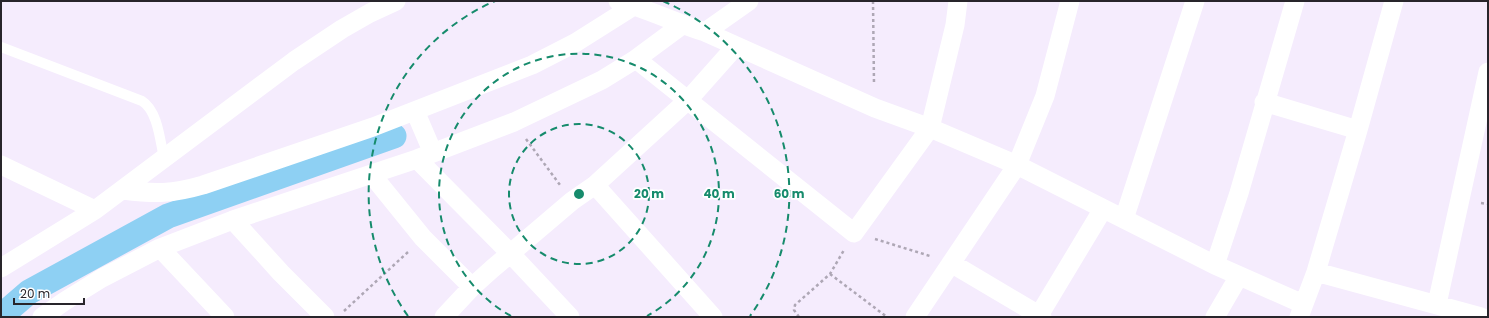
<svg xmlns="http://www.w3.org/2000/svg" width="1489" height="318" viewBox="0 0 1489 318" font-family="Poppins,sans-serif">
<rect width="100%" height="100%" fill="#f5ecfd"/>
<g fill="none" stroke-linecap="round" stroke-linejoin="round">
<!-- canal -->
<path stroke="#8ed0f3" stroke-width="25" d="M1,316L29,292L168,216L394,136"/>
<!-- path -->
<path stroke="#aea7b5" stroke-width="2.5" stroke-dasharray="3 3" stroke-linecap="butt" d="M873,1L874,84
M526,139L560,185
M1481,203L1488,204
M875,239L930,256
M830,274L887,317
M344,311L408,252
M799,317L794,310L795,305L830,274L844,250"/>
<!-- service -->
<path stroke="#fff" stroke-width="10" d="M1,47L142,101C158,111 160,141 164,158"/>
<!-- minor -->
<path stroke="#fff" stroke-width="19" d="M618,1C648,9 676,23 705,32L875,108L930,128L1017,165L1215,265L1303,304
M705,32L749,1
M636,59L682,25
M1264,102L1358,130
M415,111L433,153
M417,159L510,253L570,317
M1,165L95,210
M372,175L423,238L472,287
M595,185L713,317
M123,190C155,194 172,194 203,185L373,127L532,65L575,43L640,2
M1124,219L1195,1
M233,220L281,273L325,317
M160,248L225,317
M951,263L1042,317
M1215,265L1239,193L1295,1
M1,268L95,210L294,61L342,29L370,13L396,1
M1316,272L1481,317
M1437,304L1488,72
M42,317L65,301L102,278L160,248L233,220L417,159L514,122L602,80L636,59L854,233L930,128L955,25L958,1
M444,317L472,287L492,269L572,201L595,185L688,100L736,46
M915,317L1017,165L1045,96L1070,1
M1038,317L1103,209
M1215,317L1239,276
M1299,317L1316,272L1358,130L1394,1"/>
</g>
<!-- distance rings -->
<g fill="none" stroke="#168b6c" stroke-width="2" stroke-dasharray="7 5">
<circle cx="579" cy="194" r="70"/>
<path d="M511 316A140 140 0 1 1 647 316"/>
<path d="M408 316A210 210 0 0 1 495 1M663 1A210 210 0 0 1 750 316"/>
</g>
<circle cx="579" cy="194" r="6" fill="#168b6c" stroke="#fff" stroke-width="2"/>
<g font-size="12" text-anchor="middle" font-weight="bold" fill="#168b6c" stroke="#fff" stroke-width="3.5" stroke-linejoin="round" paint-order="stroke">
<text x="649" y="198">20 m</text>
<text x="719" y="198">40 m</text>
<text x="789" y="198">60 m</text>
</g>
<!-- border -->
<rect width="1489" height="318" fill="none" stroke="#28252b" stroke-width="4"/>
<!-- scale -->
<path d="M14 298v6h70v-6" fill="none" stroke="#28252b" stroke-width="2"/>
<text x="20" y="298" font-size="12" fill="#28252b" stroke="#ffffff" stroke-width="3" paint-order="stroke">20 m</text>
</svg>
